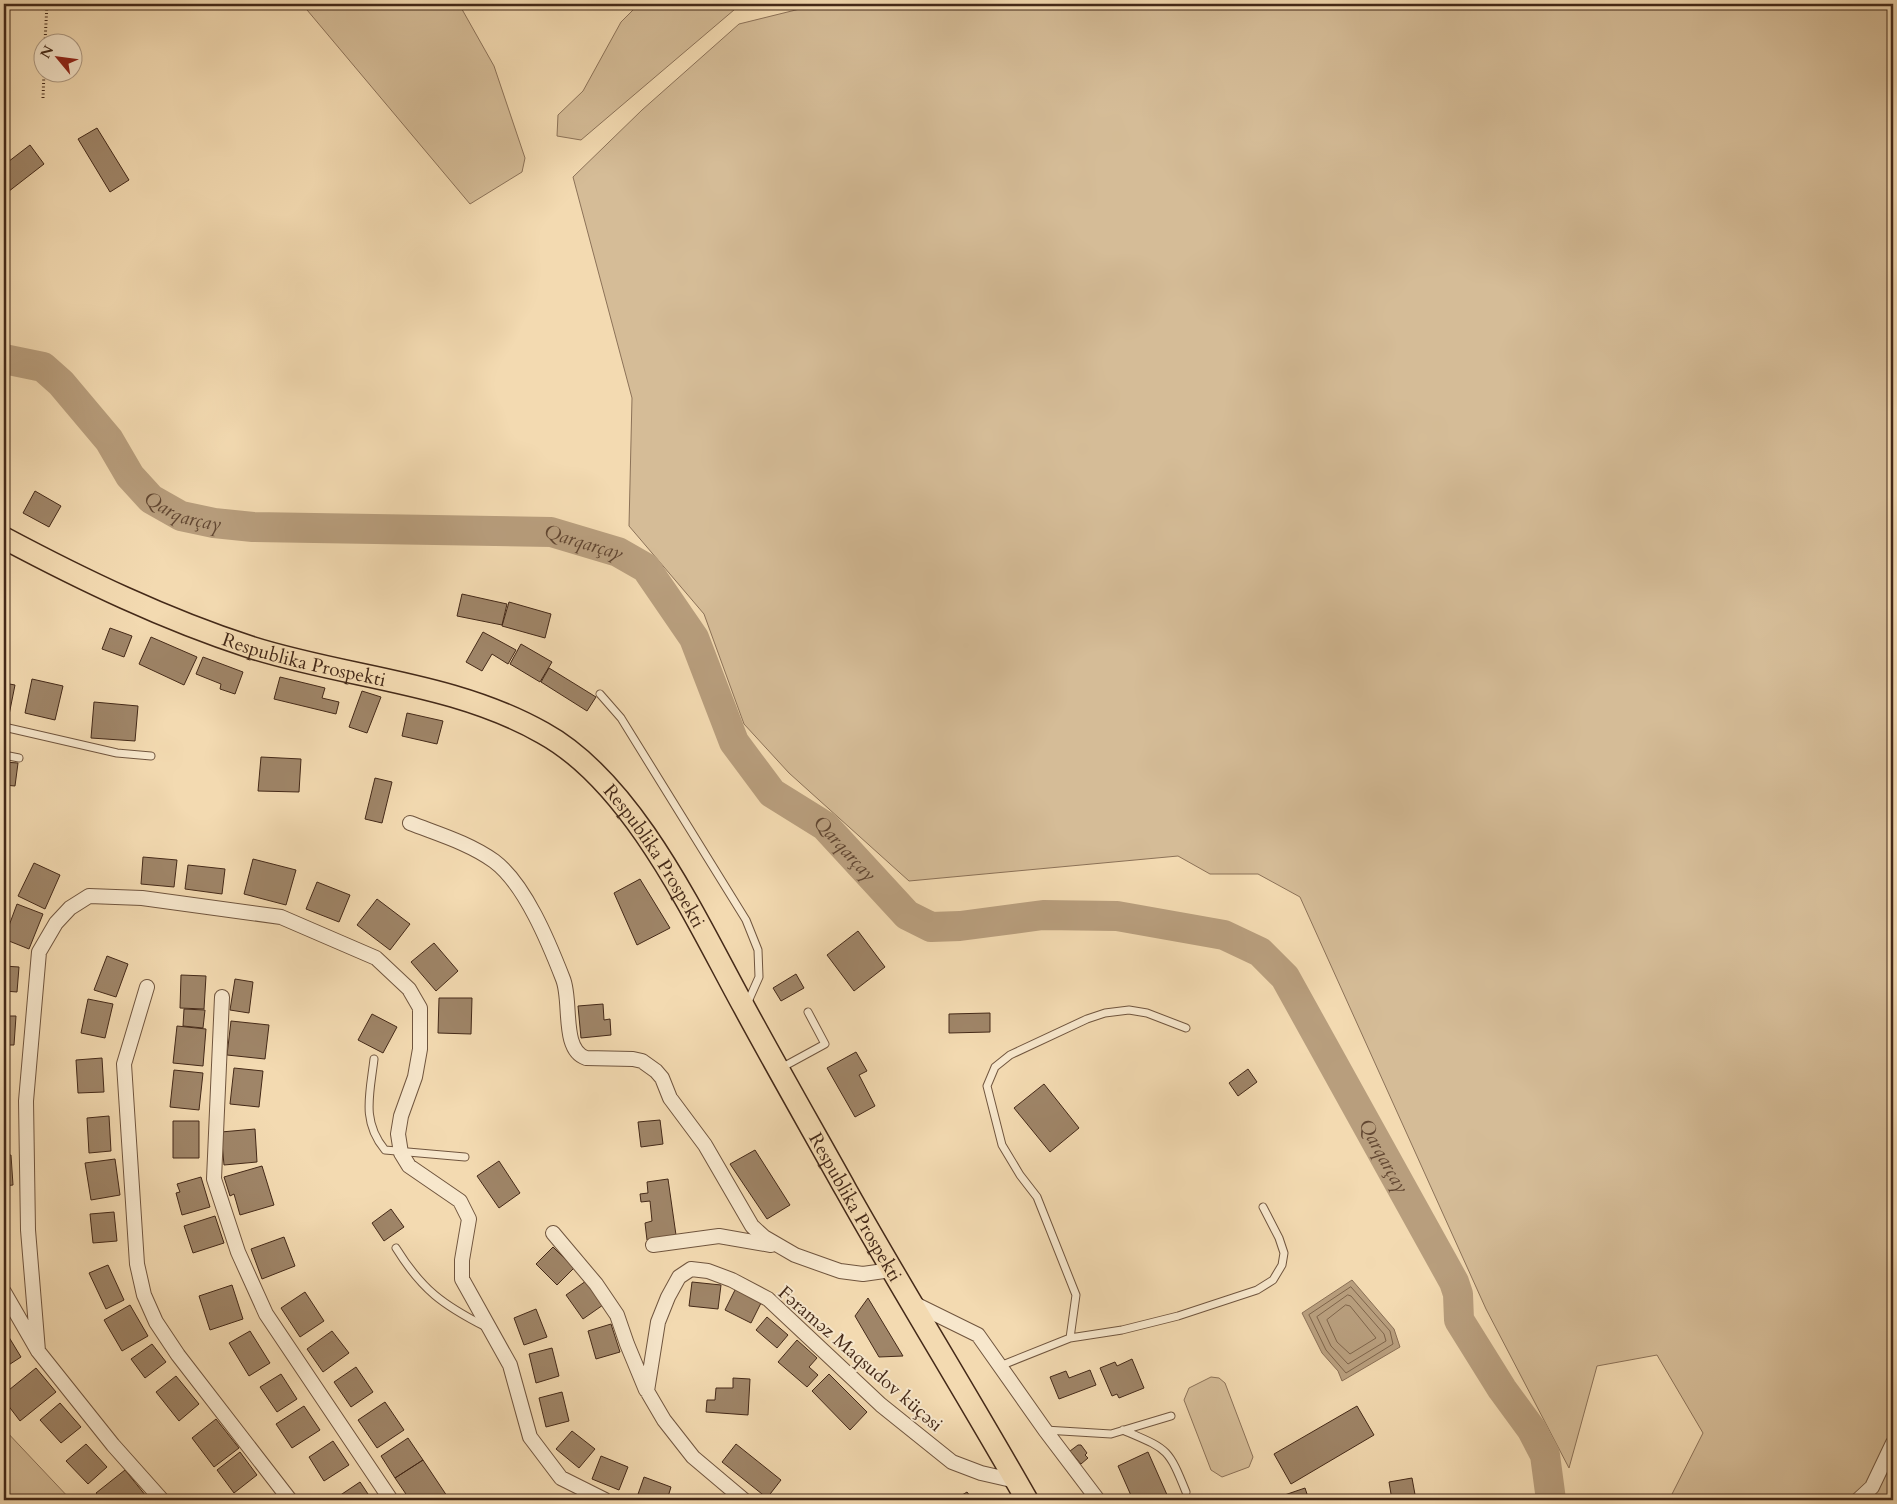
<svg xmlns="http://www.w3.org/2000/svg" width="1897" height="1504" viewBox="0 0 1897 1504" font-family="Cardo,serif">
<rect width="100%" height="100%" fill="#f3dab1"/>
<filter id="stains"><feTurbulence type="fractalNoise" baseFrequency=".004" numOctaves="4"/><feColorMatrix values="0 0 0 0 .2 0 0 0 0 .09 0 0 0 0 .02 0 0 0 .5 -.17"/></filter>
<radialGradient id="worn" r=".72"><stop offset=".6" stop-color="#630" stop-opacity="0"/><stop offset="1" stop-color="#630" stop-opacity=".3"/></radialGradient>
<!-- green -->
<path fill="#d5bc97" stroke="#8c7258" d="M302,4H459L494,66L525,158L522,172L470,204Z
M639,4H741L581,140L557,136L558,115L583,91L621,22Z
M820,4H1893V1500H1669L1703,1433L1657,1355L1597,1366L1569,1468L1486,1309L1300,897L1258,874H1210L1178,856L909,881L789,773L744,724L704,614L629,526L632,398L573,177L642,110L739,24Z
M1211,1377L1219,1378L1225,1383L1253,1457L1249,1467L1222,1477L1211,1470L1184,1400L1189,1388Z
M4,1429L71,1500H4Z"/>
<!-- water -->
<path fill="#b89e7d" stroke="#8a6f55" d="M1352,1280L1394,1329L1400,1347L1342,1381L1338,1371L1322,1353L1302,1313Z"/>
<g fill="none" stroke-linecap="round" stroke-linejoin="round">
<!-- shore -->
<path stroke="#7e644a" stroke-width="1" d="M1351,1287L1390,1331L1393,1344L1346,1373L1326,1350L1309,1315Z
M1348,1295L1351,1296L1384,1334L1386,1341L1348,1364L1331,1346L1317,1317Z
M1346,1305L1350,1306L1376,1338L1350,1354L1337,1342L1327,1320Z"/>
<!-- river -->
<path stroke="#b89e7d" stroke-width="30" id="s1" d="M4,359L43,367L61,383L109,440L130,476L151,499L181,516L214,523L253,527L551,532L618,552L646,568L694,638L734,742L772,793L825,826L907,915L931,927L960,926L1043,915L1117,916L1224,935L1260,952L1285,977L1454,1282L1458,1294L1459,1320L1502,1389L1532,1430L1545,1455L1551,1500"/>
</g>
<!-- building -->
<path fill="#9f8568" stroke="#442918" d="M97,128L129,180L110,192L78,139Z
M30,145L44,164L4,195V165Z
M35,491L61,506L49,527L23,513Z
M462,594L507,604L502,625L457,616Z
M509,602L551,614L545,638L502,626Z
M110,628L132,636L124,657L102,649Z
M483,632L516,650L508,664L492,654L482,671L466,662Z
M151,637L197,657L184,685L139,664Z
M521,644L552,662L540,682L510,664Z
M203,657L243,672L235,694L220,689L221,684L196,674Z
M549,668L596,697L587,711L541,682Z
M280,677L325,688L322,698L339,702L336,714L274,699Z
M32,679L63,686L55,720L25,713Z
M4,683L15,685L8,720H4Z
M362,691L381,697L367,733L349,727Z
M94,702L138,706L135,741L91,738Z
M407,713L443,721L437,744L402,736Z
M261,757L301,759L299,792L258,791Z
M4,762L18,763L15,786L4,785Z
M375,778L392,782L382,823L365,819Z
M143,857L177,860L174,887L141,884Z
M253,859L296,870L286,905L244,894Z
M34,863L60,875L45,909L18,896Z
M188,865L225,869L222,894L185,889Z
M640,879L670,928L637,945L614,893Z
M317,882L350,895L339,922L306,909Z
M377,899L410,924L390,950L357,925Z
M17,904L43,914L29,949L4,939Z
M858,931L885,967L854,991L827,955Z
M434,943L458,971L436,991L411,962Z
M107,956L128,964L116,997L94,990Z
M4,966L19,967L17,992L4,991Z
M796,974L804,988L781,1001L773,988Z
M181,975L206,976L204,1009L180,1008Z
M235,979L253,982L249,1013L230,1010Z
M439,998H472L471,1034L438,1033Z
M88,999L113,1004L105,1038L81,1033Z
M603,1004L604,1020L610,1019L611,1035L581,1038L578,1006Z
M184,1009L205,1010L203,1028L183,1026Z
M990,1013V1032L949,1033V1014Z
M372,1014L397,1027L383,1053L358,1040Z
M4,1016H16L14,1045H4Z
M231,1021L269,1025L265,1059L227,1055Z
M177,1026L206,1029L203,1066L173,1063Z
M856,1052L867,1071L859,1075L875,1106L855,1117L827,1068Z
M102,1058L104,1092L78,1093L76,1060Z
M234,1068L263,1071L259,1107L230,1104Z
M1248,1069L1257,1082L1238,1096L1229,1083Z
M174,1070L203,1073L199,1110L170,1107Z
M1044,1084L1079,1128L1050,1152L1014,1108Z
M109,1116L111,1151L89,1153L87,1118Z
M660,1120L663,1144L641,1147L638,1122Z
M173,1121H199V1158H173Z
M255,1129L257,1162L224,1165L221,1132Z
M755,1150L790,1205L767,1219L730,1164Z
M11,1155L13,1185L4,1186V1156Z
M115,1159L120,1195L91,1200L85,1163Z
M499,1161L520,1193L499,1208L477,1176Z
M262,1166L274,1205L240,1215L234,1194L230,1196L224,1177Z
M201,1177L210,1207L182,1215L176,1193L180,1192L177,1184Z
M668,1179L676,1235L647,1240L645,1223L652,1221L650,1201L641,1202L640,1194L648,1193L647,1182Z
M391,1209L404,1227L384,1241L372,1223Z
M114,1212L117,1241L93,1243L90,1214Z
M215,1216L224,1243L193,1253L184,1226Z
M284,1237L295,1266L262,1279L251,1249Z
M553,1247L574,1268L557,1285L536,1264Z
M108,1265L124,1300L106,1309L89,1273Z
M586,1281L603,1305L583,1319L566,1295Z
M692,1282L721,1285L718,1309L689,1306Z
M232,1285L243,1319L210,1330L199,1296Z
M736,1288L762,1301L751,1323L725,1310Z
M305,1292L324,1321L300,1337L281,1308Z
M868,1298L903,1356L879,1357L855,1316Z
M130,1305L148,1336L122,1351L104,1320Z
M536,1309L547,1337L524,1345L514,1318Z
M767,1317L788,1335L777,1348L756,1330Z
M611,1324L620,1352L596,1359L588,1331Z
M4,1329L21,1357L4,1368Z
M250,1331L270,1363L249,1376L229,1343Z
M332,1331L349,1353L323,1372L307,1349Z
M797,1340L817,1358L809,1367L818,1375L807,1387L778,1362Z
M152,1344L166,1362L145,1378L131,1359Z
M552,1348L559,1376L536,1383L529,1354Z
M1132,1359L1144,1388L1119,1398L1117,1394L1112,1396L1100,1368L1115,1362L1117,1366Z
M356,1367L373,1392L351,1407L334,1382Z
M36,1368L56,1392L20,1421L4,1400V1394Z
M1090,1370L1096,1385L1059,1399L1050,1377L1066,1371L1069,1378Z
M281,1374L297,1399L277,1412L260,1387Z
M829,1374L867,1412L850,1430L812,1391Z
M176,1376L199,1404L179,1421L156,1392Z
M733,1378L750,1379L748,1415L706,1412L707,1400H715L716,1388H733Z
M562,1392L569,1421L546,1427L539,1398Z
M385,1402L404,1430L377,1448L358,1420Z
M60,1403L81,1427L61,1443L40,1420Z
M304,1406L320,1430L292,1448L276,1424Z
M1357,1406L1374,1435L1291,1484L1274,1454Z
M216,1419L239,1448L214,1467L192,1438Z
M572,1431L595,1449L579,1468L556,1449Z
M408,1438L423,1460L395,1478L381,1456Z
M333,1441L349,1465L324,1481L309,1457Z
M86,1444L107,1467L88,1484L66,1461Z
M736,1444L781,1480L767,1498L722,1462Z
M1078,1445H1081L1087,1453L1085,1455L1088,1458L1081,1464L1070,1451Z
M240,1452L257,1475L234,1493L217,1470Z
M1148,1452L1168,1497L1161,1500H1133L1118,1466Z
M601,1456L628,1467L619,1490L592,1479Z
M423,1460L447,1496L440,1500H410L395,1478Z
M125,1470L146,1496L141,1500H102L96,1493Z
M644,1477L671,1487L667,1500H636Z
M1412,1478L1416,1500H1392L1389,1482Z
M360,1482L372,1500H338L336,1498Z
M1305,1488L1309,1500H1270Z
M967,1492L973,1500H954Z"/>
<g fill="none" stroke-linecap="round" stroke-linejoin="round">
<defs>
<path id="lane" d="M600,694L621,718L746,920L758,950L759,977L747,1004
M4,727L117,753L151,756
M4,755L19,758
M374,1059C370,1094 361,1121 385,1150L465,1157
M781,1068L825,1044L808,1012
M396,1248C422,1290 443,1305 486,1327
M1070,1338L1076,1295L1037,1197L1020,1175L1002,1145L987,1086L995,1067L1010,1055L1087,1019L1105,1013L1129,1010L1147,1013L1186,1028
M1000,1366L1070,1338L1122,1330L1178,1316L1257,1290L1273,1280L1282,1265L1284,1253L1279,1238L1263,1207
M1045,1430L1111,1434L1171,1416
M1123,1430C1167,1449 1168,1447 1186,1492"/>
<path id="street" d="M410,823C438,834 469,843 494,861C525,884 549,943 563,979C572,1001 561,1050 586,1058L633,1059L642,1061L656,1071L662,1078L670,1098L705,1145L752,1226L764,1237L795,1255L840,1271L863,1274L891,1270
M147,987L124,1064L137,1264L144,1295L156,1322L178,1355L290,1500
M222,997L214,1179L238,1252L266,1314L391,1500
M553,1233L596,1284L617,1315L627,1344L646,1390
M653,1245L719,1236L771,1245
M4,1292L38,1351L113,1445L162,1500
M913,1303L978,1335L1045,1430L1098,1500
M38,1351L28,1230L26,1101L39,952L56,923L70,908L89,896L142,898L281,917L376,958L409,989L420,1008V1049L415,1077L401,1116L398,1134L401,1153L409,1166L460,1201L469,1219L462,1260V1279L510,1365L530,1437L561,1478L605,1500
M744,1500L693,1457L664,1420L647,1391L658,1322L668,1297L679,1277L691,1269L708,1271L732,1280L768,1299L881,1405L952,1462L981,1473L1016,1481
M1858,1500L1872,1487L1893,1443"/>
<g id="primary">
<path id="s2" d="M4,538C83,580 164,619 250,647C347,678 453,682 543,733C634,783 695,918 744,1007C777,1068 812,1129 846,1190C905,1295 968,1396 1027,1500"/>
</g>
</defs>
<!-- lane casing -->
<use href="#lane" stroke="#70553e" stroke-width="9"/>
<!-- street casing -->
<use href="#street" stroke="#70553e" stroke-width="16"/>
<!-- primary casing -->
<use href="#primary" stroke="#442918" stroke-width="24"/>
<!-- path -->
<path stroke="#442918" stroke-width="3" stroke-dasharray="1 2.5" stroke-linecap="butt" d="M768,9L773,4
M45,42L47,4
M43,98L44,72"/>
<!-- lane -->
<use href="#lane" stroke="#f7e7cc" stroke-width="7"/>
<!-- street -->
<use href="#street" stroke="#f7e7cc" stroke-width="14"/>
<!-- primary -->
<use href="#primary" stroke="#f3dab1" stroke-width="21"/>
</g>
<g text-anchor="middle" stroke-width="4" stroke-linejoin="round" paint-order="stroke">
<!-- street labels -->
<g font-size="19" fill="#442918" stroke="#f7e7cc">
<text dy="7" stroke="none"><textPath href="#s2" startOffset="325">Respublika Prospekti</textPath></text>
<text dy="7" stroke="none"><textPath href="#s2" startOffset="744">Respublika Prospekti</textPath></text>
<text dy="7" stroke="none"><textPath href="#s2" startOffset="1149">Respublika Prospekti</textPath></text>
<text transform="translate(861 1358) rotate(41)" y="7">Fəraməz Maqsudov küçəsi</text>
</g>
<!-- water labels -->
<g font-size="20" font-style="italic" fill="#614631" stroke="#f7e7cc">
<text dy="7" stroke="none"><textPath href="#s1" startOffset="246">Qarqarçay</textPath></text>
<text dy="7" stroke="none"><textPath href="#s1" startOffset="651">Qarqarçay</textPath></text>
<text dy="7" stroke="none"><textPath href="#s1" startOffset="1071">Qarqarçay</textPath></text>
<text dy="7" stroke="none"><textPath href="#s1" startOffset="1764">Qarqarçay</textPath></text>
</g>
</g>
<!-- margin -->
<rect width="1897" height="1504" fill="none" stroke="#f3dab1" stroke-width="20"/>
<rect x="5" y="5" width="1887" height="1494" fill="none" stroke="#442918" stroke-width="2.5"/>
<rect x="10" y="10" width="1877" height="1484" fill="none" stroke="#442918"/>
<!-- north arrow -->
<g transform="translate(58 58) rotate(299)"><circle r="24" fill="#f7e7cc" stroke="#af9b84"/>
<path d="M0-4L9 19L0 12L-9 19Z" fill="#8f2418"/>
<text y="-8" font-size="14" font-weight="bold" text-anchor="middle" fill="#442918">N</text>
</g>
<rect width="100%" height="100%" filter="url(#stains)"/>
<rect width="100%" height="100%" fill="url(#worn)"/>
</svg>
